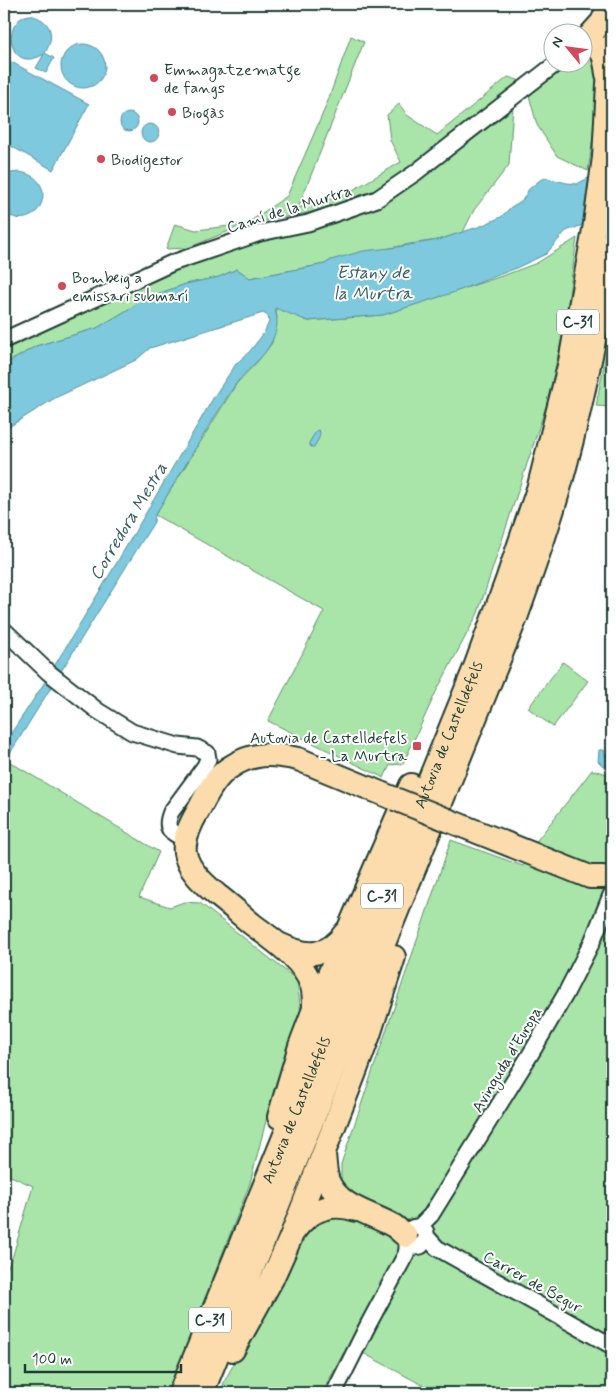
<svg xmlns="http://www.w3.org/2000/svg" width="616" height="1397" viewBox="0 0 616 1397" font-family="Mynerve,sans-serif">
<rect width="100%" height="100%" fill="#fff"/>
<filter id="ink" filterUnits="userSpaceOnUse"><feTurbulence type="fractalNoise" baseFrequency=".02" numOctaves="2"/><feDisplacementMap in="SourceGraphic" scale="10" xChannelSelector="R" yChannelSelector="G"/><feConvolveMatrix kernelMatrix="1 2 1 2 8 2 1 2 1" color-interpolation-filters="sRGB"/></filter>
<g filter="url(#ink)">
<!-- green -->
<path fill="#a9e4a9" stroke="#64906e" d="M351,36L364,42L298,208L344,195L401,162L390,140L387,115L399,104L407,115L437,135L508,77L521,81L436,148L369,196L308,213L246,224L188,248L166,249L175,224L196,230L246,224L287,196L326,106Z
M584,49L595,52C601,92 594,131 588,171L557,156L537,125L528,92L565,63L584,62Z
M513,106L509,165L474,210L463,232L438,240L410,244L331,260L325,264L250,278L237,269L219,277L186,284L149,297L97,328L36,346L4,365V344L158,274L252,241L353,217L396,195Z
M577,238L565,324L548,400L478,613L436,692L403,764L390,765L384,778L268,721L324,611L155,515L237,383L258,361L272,343L277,317L275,307L308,321L383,315L505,275L537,263Z
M612,323V407L596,406Z
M563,662L588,681L553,727L528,708Z
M10,762L159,852L139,897L170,907L184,902L200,903L297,980L301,1014L275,1086L250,1183L168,1393H4V1276L13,1255L33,1186L4,1173V772Z
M592,770L612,775V1381L606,1393H437L365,1354L344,1352L322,1393H220L225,1380L313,1219L341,1216V1164L451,840L523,866L535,843Z"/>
<!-- water -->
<path fill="#7ec9de" stroke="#58919a" d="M29,15C51,19 56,35 45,53L54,58L46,73L36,68L44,54C8,76 0,20 29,15Z
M61 66a22 22 0 1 1 44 0a22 22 0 1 1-44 0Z
M4,58L89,104L53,170L4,142Z
M120 122a9 9 0 1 1 18 0a9 9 0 1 1-18 0Z
M141 133a9 9 0 1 1 18 0a9 9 0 1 1-18 0Z
M612,161V198L583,225L566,231L546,254L514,269L455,292L383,315L308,321L275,308C278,322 278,328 272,341C264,359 246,369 235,385C207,427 182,472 155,515L154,522L4,763V744L41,688L116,564L215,395L236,364L250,351L264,333L269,322L268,316L263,313L150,348L136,360L55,398L4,430V365L36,346L97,328L149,297L186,284L219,277L237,269L250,278L325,264L331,260L363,251L391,248L438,240L481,226L501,217L511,207L522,201L529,189L540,180L546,178L567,183L577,184L590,177Z
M19,172C64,178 38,238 4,212V178L11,173Z
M318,430L320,432L319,438L314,447H311L309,443L316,431Z
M612,737V768L603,766L598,761L599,750H604L606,757Z"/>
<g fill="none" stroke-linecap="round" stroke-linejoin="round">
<defs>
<path id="minor" d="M4,340L172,263L260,233L308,223L377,199L415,173L558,62
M4,630L48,672L98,711L132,732L178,746L197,748L207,753L208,759L205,766L171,812C164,829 170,833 186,839
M419,1227L431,1215L533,1050L565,995L592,942L611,895
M427,1237L437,1248L612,1346
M334,1393L368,1325L406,1254L407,1249V1233C412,1225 420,1225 426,1232V1239L421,1246L415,1247L408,1243"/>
<g id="highway">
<path d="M584,42L602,22L610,4"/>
<path d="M584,44C603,43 605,58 607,74"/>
<path d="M465,827L590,877H603"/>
<path d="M281,945C306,957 327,958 345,933"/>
<path d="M314,1009C314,1001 314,993 312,986C303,959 273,940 252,924C240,914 229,904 217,895C204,884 188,870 185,853C183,838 191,823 198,811C206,796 215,777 229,768C253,752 271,753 298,759L395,799"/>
<path d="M279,1117L300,1046L314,1009L411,785"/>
<path d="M324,1154C325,1163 325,1172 328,1181C339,1208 372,1213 394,1226C398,1229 402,1233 406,1236"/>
<path d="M295,1230C311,1208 332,1202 357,1210"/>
<path d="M233,1350L272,1279L290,1239L354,1075L369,1035L394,957"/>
<path id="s1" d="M180,1393L474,670L507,580L539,486L570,362L595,224L604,157L608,84L612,45"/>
<path d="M202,1393L517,615C532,573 547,531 559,489C582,408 598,326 612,243"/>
</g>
</defs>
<!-- minor casing -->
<use href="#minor" stroke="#1f3d34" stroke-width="19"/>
<!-- highway casing -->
<use href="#highway" stroke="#1f3d34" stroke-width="26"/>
<!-- minor -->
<use href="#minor" stroke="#fff" stroke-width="15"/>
<!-- highway -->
<use href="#highway" stroke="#fcdcac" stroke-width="22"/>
<defs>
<path id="highway-bridge" d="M395,799L465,827"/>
</defs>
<!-- highway-bridge casing -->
<use href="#highway-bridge" stroke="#1f3d34" stroke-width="26" stroke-linecap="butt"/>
<!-- highway-bridge -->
<use href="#highway-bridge" stroke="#fcdcac" stroke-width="22"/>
</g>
</g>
<!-- markers -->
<g fill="#d1495b" stroke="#fff" stroke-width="2">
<circle cx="154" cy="78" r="5"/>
<circle cx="172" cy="112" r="5"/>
<circle cx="101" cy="159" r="5"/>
<circle cx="62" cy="286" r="5"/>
<rect x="412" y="741" width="10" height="10" rx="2.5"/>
</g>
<g text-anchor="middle" stroke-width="4" stroke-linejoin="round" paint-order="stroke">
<!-- shield labels -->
<g fill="#fff" stroke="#627771" stroke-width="1">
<rect x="557" y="309.5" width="42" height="25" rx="4"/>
<rect x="361" y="883.5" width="42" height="25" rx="4"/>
<rect x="189" y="1307.5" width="42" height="25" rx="4"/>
</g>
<g font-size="15" font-weight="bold" fill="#1f3d34">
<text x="578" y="327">C-31</text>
<text x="382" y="901">C-31</text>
<text x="210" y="1325">C-31</text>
</g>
<!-- poi labels -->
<g font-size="16" fill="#1f3d34" stroke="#fff" text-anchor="start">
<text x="164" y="75">Emmagatzematge<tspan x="164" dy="18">de fangs</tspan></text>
<text x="182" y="118">Biogàs</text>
<text x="111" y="165">Biodigestor</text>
<text x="72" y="283">Bombeig a<tspan x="72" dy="18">emissari submarí</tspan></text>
<text x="407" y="743" text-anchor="end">Autovia de Castelldefels<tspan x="407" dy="18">- La Murtra</tspan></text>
</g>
<!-- street labels -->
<g font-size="16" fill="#1f3d34" stroke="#fff">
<text transform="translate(289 208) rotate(-17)" y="6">Camí de la Murtra</text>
<text dy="6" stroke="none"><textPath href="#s1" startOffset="711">Autovia de Castelldefels</textPath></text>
<text transform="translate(506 1059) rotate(-59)" y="6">Avinguda d'Europa</text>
<text dy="6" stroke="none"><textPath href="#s1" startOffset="306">Autovia de Castelldefels</textPath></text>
<text transform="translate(533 1281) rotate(29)" y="6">Carrer de Begur</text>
</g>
<!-- water labels -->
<g font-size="18" font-style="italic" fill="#37605e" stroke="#fff">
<text x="373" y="278">Estany de<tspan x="373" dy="21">la Murtra</tspan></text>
<text transform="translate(128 521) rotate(-59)" y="6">Corredora Mestra</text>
</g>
</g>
<!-- margin -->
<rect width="616" height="1397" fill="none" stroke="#fff" stroke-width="20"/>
<rect x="10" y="10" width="596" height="1377" fill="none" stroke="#1f3d34" stroke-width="2" filter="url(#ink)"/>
<!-- north arrow -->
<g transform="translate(568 48) rotate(299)"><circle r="24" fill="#ffffff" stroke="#a5b1ae"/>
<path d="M0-4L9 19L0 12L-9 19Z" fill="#d1495b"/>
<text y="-8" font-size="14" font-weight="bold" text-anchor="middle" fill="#1f3d34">N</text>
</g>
<!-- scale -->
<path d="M25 1364v8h156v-8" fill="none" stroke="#1f3d34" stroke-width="2.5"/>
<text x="32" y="1364" font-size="15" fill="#1f3d34" stroke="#ffffff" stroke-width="4" paint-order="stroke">100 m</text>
</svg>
